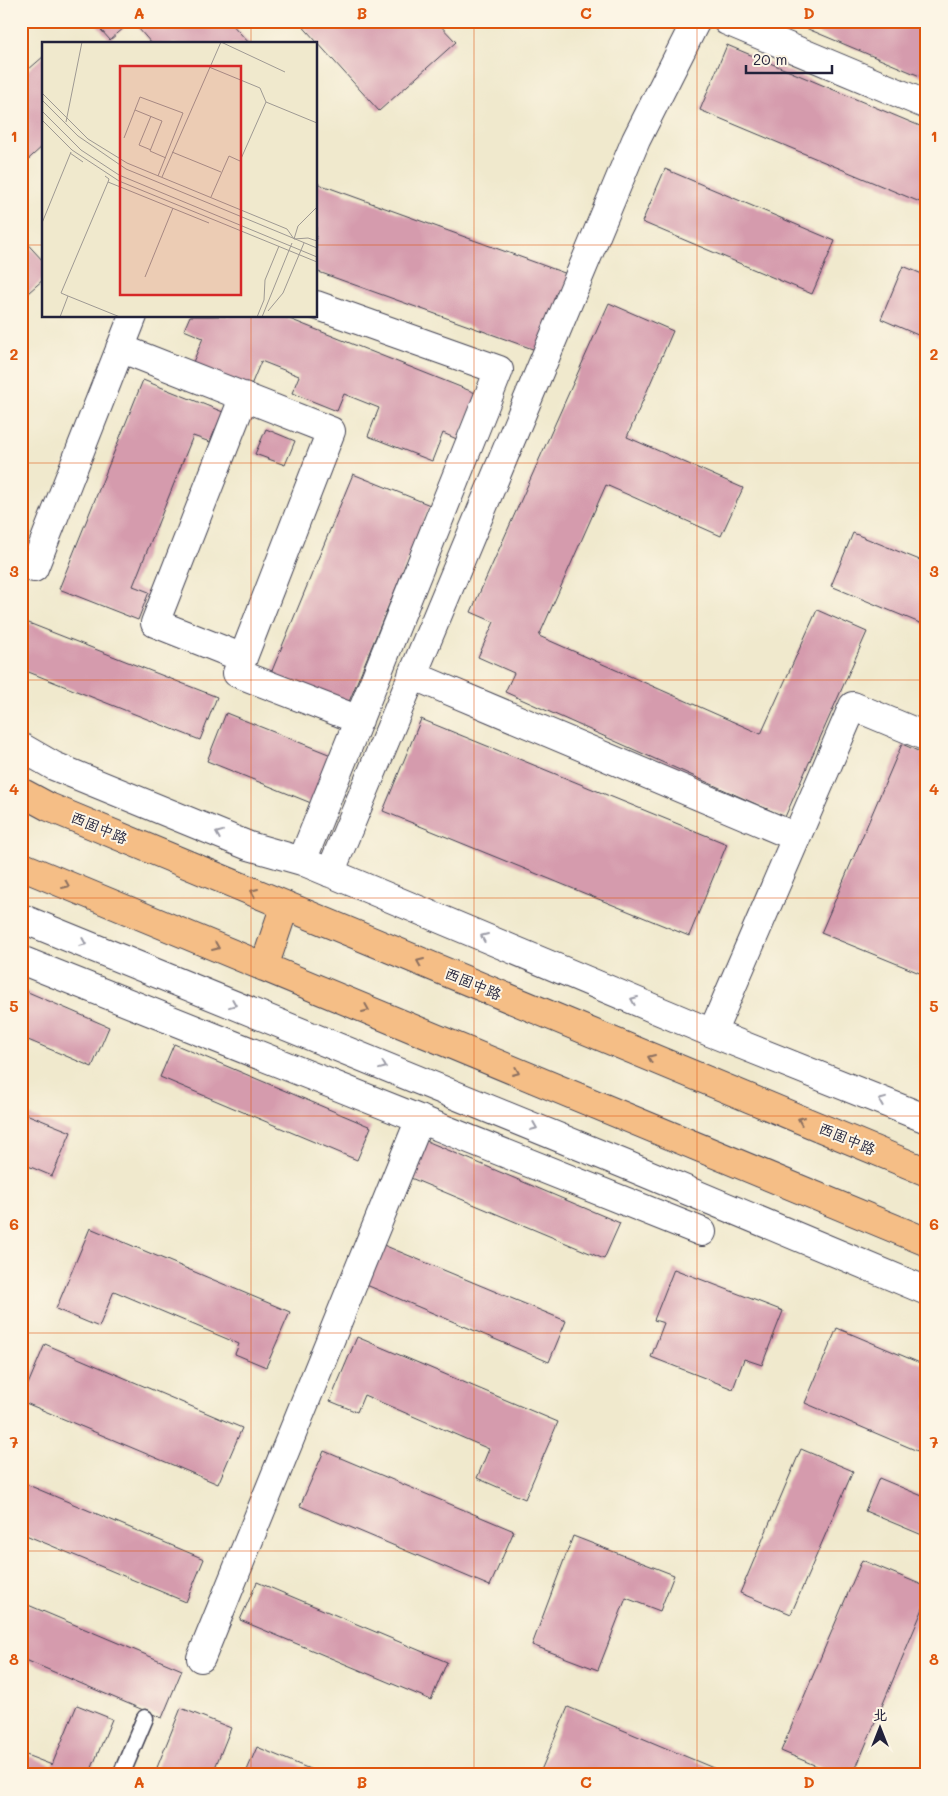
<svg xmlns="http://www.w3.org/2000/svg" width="948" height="1796" viewBox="0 0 948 1796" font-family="Mali,'LXGW WenKai TC',sans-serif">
<rect width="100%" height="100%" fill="#fcf5e5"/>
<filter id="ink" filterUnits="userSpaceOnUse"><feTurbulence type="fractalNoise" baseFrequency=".02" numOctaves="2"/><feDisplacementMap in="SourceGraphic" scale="10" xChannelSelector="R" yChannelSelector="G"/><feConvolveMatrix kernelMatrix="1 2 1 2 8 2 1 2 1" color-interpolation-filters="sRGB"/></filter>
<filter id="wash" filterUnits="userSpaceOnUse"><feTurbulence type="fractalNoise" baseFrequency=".0096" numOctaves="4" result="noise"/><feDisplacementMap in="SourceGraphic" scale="20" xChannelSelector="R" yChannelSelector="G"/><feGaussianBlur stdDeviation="1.12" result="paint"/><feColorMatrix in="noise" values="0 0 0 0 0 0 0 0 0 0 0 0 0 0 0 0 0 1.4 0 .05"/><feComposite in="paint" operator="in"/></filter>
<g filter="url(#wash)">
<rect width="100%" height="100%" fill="#f0e9cd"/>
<g id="blocks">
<!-- building -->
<path fill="#d59bad" d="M93,21H229L250,44H152L132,21L110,40Z
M298,21H436L456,42L379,111Z
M789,21H927V79Z
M727,45L927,129V205L700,110Z
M44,56V145L21,166V76Z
M665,169L835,241L812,294L642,222Z
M316,183L570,275L541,352L316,271Z
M21,237L44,262V279L21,299Z
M903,266L927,276V339L881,319Z
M609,303L673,331L627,437L743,488L721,536L606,485L539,636L761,734L817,610L867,632L785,817L505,692L514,673L478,657L494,622L471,612Z
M190,316H282L478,394L459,440L443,433L432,461L368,436L379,408L344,394L337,411L292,393L299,376L261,361L249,390L191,367L203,338L184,330Z
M143,380L223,412L210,442L193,436L133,586L149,592L138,620L59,589Z
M266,429L295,441L285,465L255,454Z
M353,474L430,505L346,709L269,678Z
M853,533L927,563V626L831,586Z
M21,620L217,697L200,740L21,669Z
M226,713L336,757L316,805L207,761Z
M421,719L727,844L689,936L383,811Z
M902,744L927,755V976L821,933Z
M21,989L109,1027L92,1067L21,1037Z
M174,1044L371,1127L357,1160L160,1077Z
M21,1112L71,1132L52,1176L21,1163Z
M422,1139L620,1223L604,1259L406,1176Z
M90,1228L290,1312L266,1367L235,1354L239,1344L114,1291L99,1327L56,1309Z
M381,1244L566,1321L549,1362L364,1284Z
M674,1269L783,1311L762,1365L744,1359L733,1389L651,1357L664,1323L654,1320Z
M837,1328L927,1366V1455L805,1403Z
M357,1337L558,1422L525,1499L477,1478L489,1449L364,1395L357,1412L330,1401Z
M45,1344L242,1428L218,1484L21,1401Z
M801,1449L853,1471L791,1614L740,1593Z
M324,1451L514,1531L490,1586L300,1506Z
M879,1478L927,1498V1537L865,1511Z
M21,1482L204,1559L186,1602L21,1533Z
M573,1536L674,1575L660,1611L626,1598L598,1670L532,1645Z
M862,1560L927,1587V1599L853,1775H838L781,1751Z
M257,1582L447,1662L431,1700L240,1620Z
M21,1602L182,1670L162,1718L21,1658Z
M77,1705L112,1719L89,1775H21V1753L52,1765Z
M568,1707L730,1775H539Z
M181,1708L231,1728L212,1775H154Z
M257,1747L324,1775H245Z"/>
</g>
</g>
<g filter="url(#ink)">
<use href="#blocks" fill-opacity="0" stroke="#414051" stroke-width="1"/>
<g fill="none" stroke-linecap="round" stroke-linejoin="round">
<defs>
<path id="lane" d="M121,1775L145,1718"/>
<path id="street" d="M727,21L927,105
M120,348L331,431L237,673L359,720
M34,568L133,316
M243,658L155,623L244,396
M412,675L796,837
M21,747L54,766L249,846L302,861L712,1033L927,1119
M302,861L499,370L316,305
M330,873L636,140L696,21
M21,918L624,1164L927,1291
M21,960L702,1232
M712,1033L853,706L927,737
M201,1658L420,1119"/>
<path id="primary" d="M21,792L49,807L927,1172
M21,866L927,1242
M264,967L285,905"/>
</defs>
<!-- lane casing -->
<use href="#lane" stroke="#414051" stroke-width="19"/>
<!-- street casing -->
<use href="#street" stroke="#414051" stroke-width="30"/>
<!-- primary casing -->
<use href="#primary" stroke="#414051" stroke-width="30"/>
<!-- lane -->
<use href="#lane" stroke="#fff" stroke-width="16"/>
<!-- street -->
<use href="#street" stroke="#fff" stroke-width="28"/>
<!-- primary -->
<use href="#primary" stroke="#f5be86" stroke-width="28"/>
</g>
<!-- one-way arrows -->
<defs><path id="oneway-chevron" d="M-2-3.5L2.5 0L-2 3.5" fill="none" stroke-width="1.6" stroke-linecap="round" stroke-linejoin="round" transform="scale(1.25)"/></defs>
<g stroke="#9c9ca7">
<use href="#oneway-chevron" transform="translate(219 834) rotate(-158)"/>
<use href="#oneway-chevron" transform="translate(484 937) rotate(-157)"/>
<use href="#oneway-chevron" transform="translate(83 943) rotate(22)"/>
<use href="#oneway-chevron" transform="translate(634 1000) rotate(-157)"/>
<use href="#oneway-chevron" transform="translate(233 1004) rotate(22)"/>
<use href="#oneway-chevron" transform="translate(383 1066) rotate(22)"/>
<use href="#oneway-chevron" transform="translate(882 1101) rotate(-158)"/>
<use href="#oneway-chevron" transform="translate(534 1127) rotate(22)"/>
</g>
<g stroke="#8c7060">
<use href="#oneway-chevron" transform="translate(66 885) rotate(23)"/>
<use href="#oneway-chevron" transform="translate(254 892) rotate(-157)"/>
<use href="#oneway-chevron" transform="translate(216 947) rotate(23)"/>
<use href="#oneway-chevron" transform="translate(420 962) rotate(-157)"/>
<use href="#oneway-chevron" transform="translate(366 1009) rotate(23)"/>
<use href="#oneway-chevron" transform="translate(651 1058) rotate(-157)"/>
<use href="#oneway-chevron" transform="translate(516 1072) rotate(23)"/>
<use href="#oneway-chevron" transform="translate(801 1120) rotate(-157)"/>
</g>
</g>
<!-- grid -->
<path fill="none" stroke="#de560e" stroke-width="1" stroke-opacity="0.55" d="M251,21V44M474,21V1775M697,21V1775M21,245H44M316,245H927M251,316V1775M21,463H927M21,680H927M21,898H927M21,1116H927M21,1333H927M21,1551H927"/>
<g text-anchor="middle" stroke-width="4" stroke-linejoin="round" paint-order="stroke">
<!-- street labels -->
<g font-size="15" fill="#22223b" stroke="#fcf5e5">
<text transform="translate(99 828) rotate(23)" y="5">西固中路</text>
<text transform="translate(473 984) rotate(23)" y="5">西固中路</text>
<text transform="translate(847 1139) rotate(23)" y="5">西固中路</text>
</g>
</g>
<!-- overview -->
<g transform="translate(42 42)">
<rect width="275" height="275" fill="#f0e9cd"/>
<path fill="none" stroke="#9e9993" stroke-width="1" d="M167,25L218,46L224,60L198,119L187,114L169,155M0,51L46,97L85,121L245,187L252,197L266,196L275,199M0,58L36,94L84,127L275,206M224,60L275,81M93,68L120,79L108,109L124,116M0,69L39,108L77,133L275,215M0,78L30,108L77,139L275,220M24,80L40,0M82,96L98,55L141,71L116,134M109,108L97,103L109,74M130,110L179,130M28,111L41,120M120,135L179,0L243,30M66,140L167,181M0,181L29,110M252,197L256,184L275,165M103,235L131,166M26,254L78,275M226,269L241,251L262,201M18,275L26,254L19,251L66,140L67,137L63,134M215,275L222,258L223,238L237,204M220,275L250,201"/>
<path fill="#d62828" fill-opacity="0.15" stroke="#d62828" stroke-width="2.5" d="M78,24H199V253H78Z"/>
<rect width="275" height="275" fill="none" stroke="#22223b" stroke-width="2.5"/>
</g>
<!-- margin -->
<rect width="948" height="1796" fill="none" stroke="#fcf5e5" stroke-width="55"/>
<!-- north arrow -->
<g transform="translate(880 1728)" stroke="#fcf5e5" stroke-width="4" paint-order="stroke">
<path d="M0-4L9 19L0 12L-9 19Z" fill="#22223b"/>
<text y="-8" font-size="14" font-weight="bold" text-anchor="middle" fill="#22223b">北</text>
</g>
<!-- scale -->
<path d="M746 65v8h86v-8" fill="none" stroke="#22223b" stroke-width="2.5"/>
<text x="753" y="65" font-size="15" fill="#22223b" stroke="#fcf5e5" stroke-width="4" paint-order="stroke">20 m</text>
<rect x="28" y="28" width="892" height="1740" fill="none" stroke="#de560e" stroke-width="2"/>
<g font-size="16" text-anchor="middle" font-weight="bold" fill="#de560e">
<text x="139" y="19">A</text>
<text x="362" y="19">B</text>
<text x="586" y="19">C</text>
<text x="809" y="19">D</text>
<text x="14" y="142">1</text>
<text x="934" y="142">1</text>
<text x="14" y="360">2</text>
<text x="934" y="360">2</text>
<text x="14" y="577">3</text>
<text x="934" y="577">3</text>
<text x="14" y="795">4</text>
<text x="934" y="795">4</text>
<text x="14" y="1012">5</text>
<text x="934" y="1012">5</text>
<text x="14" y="1230">6</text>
<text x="934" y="1230">6</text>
<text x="14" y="1448">7</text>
<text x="934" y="1448">7</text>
<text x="14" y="1665">8</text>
<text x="934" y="1665">8</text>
<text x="139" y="1788">A</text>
<text x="362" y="1788">B</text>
<text x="586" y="1788">C</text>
<text x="809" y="1788">D</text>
</g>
</svg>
